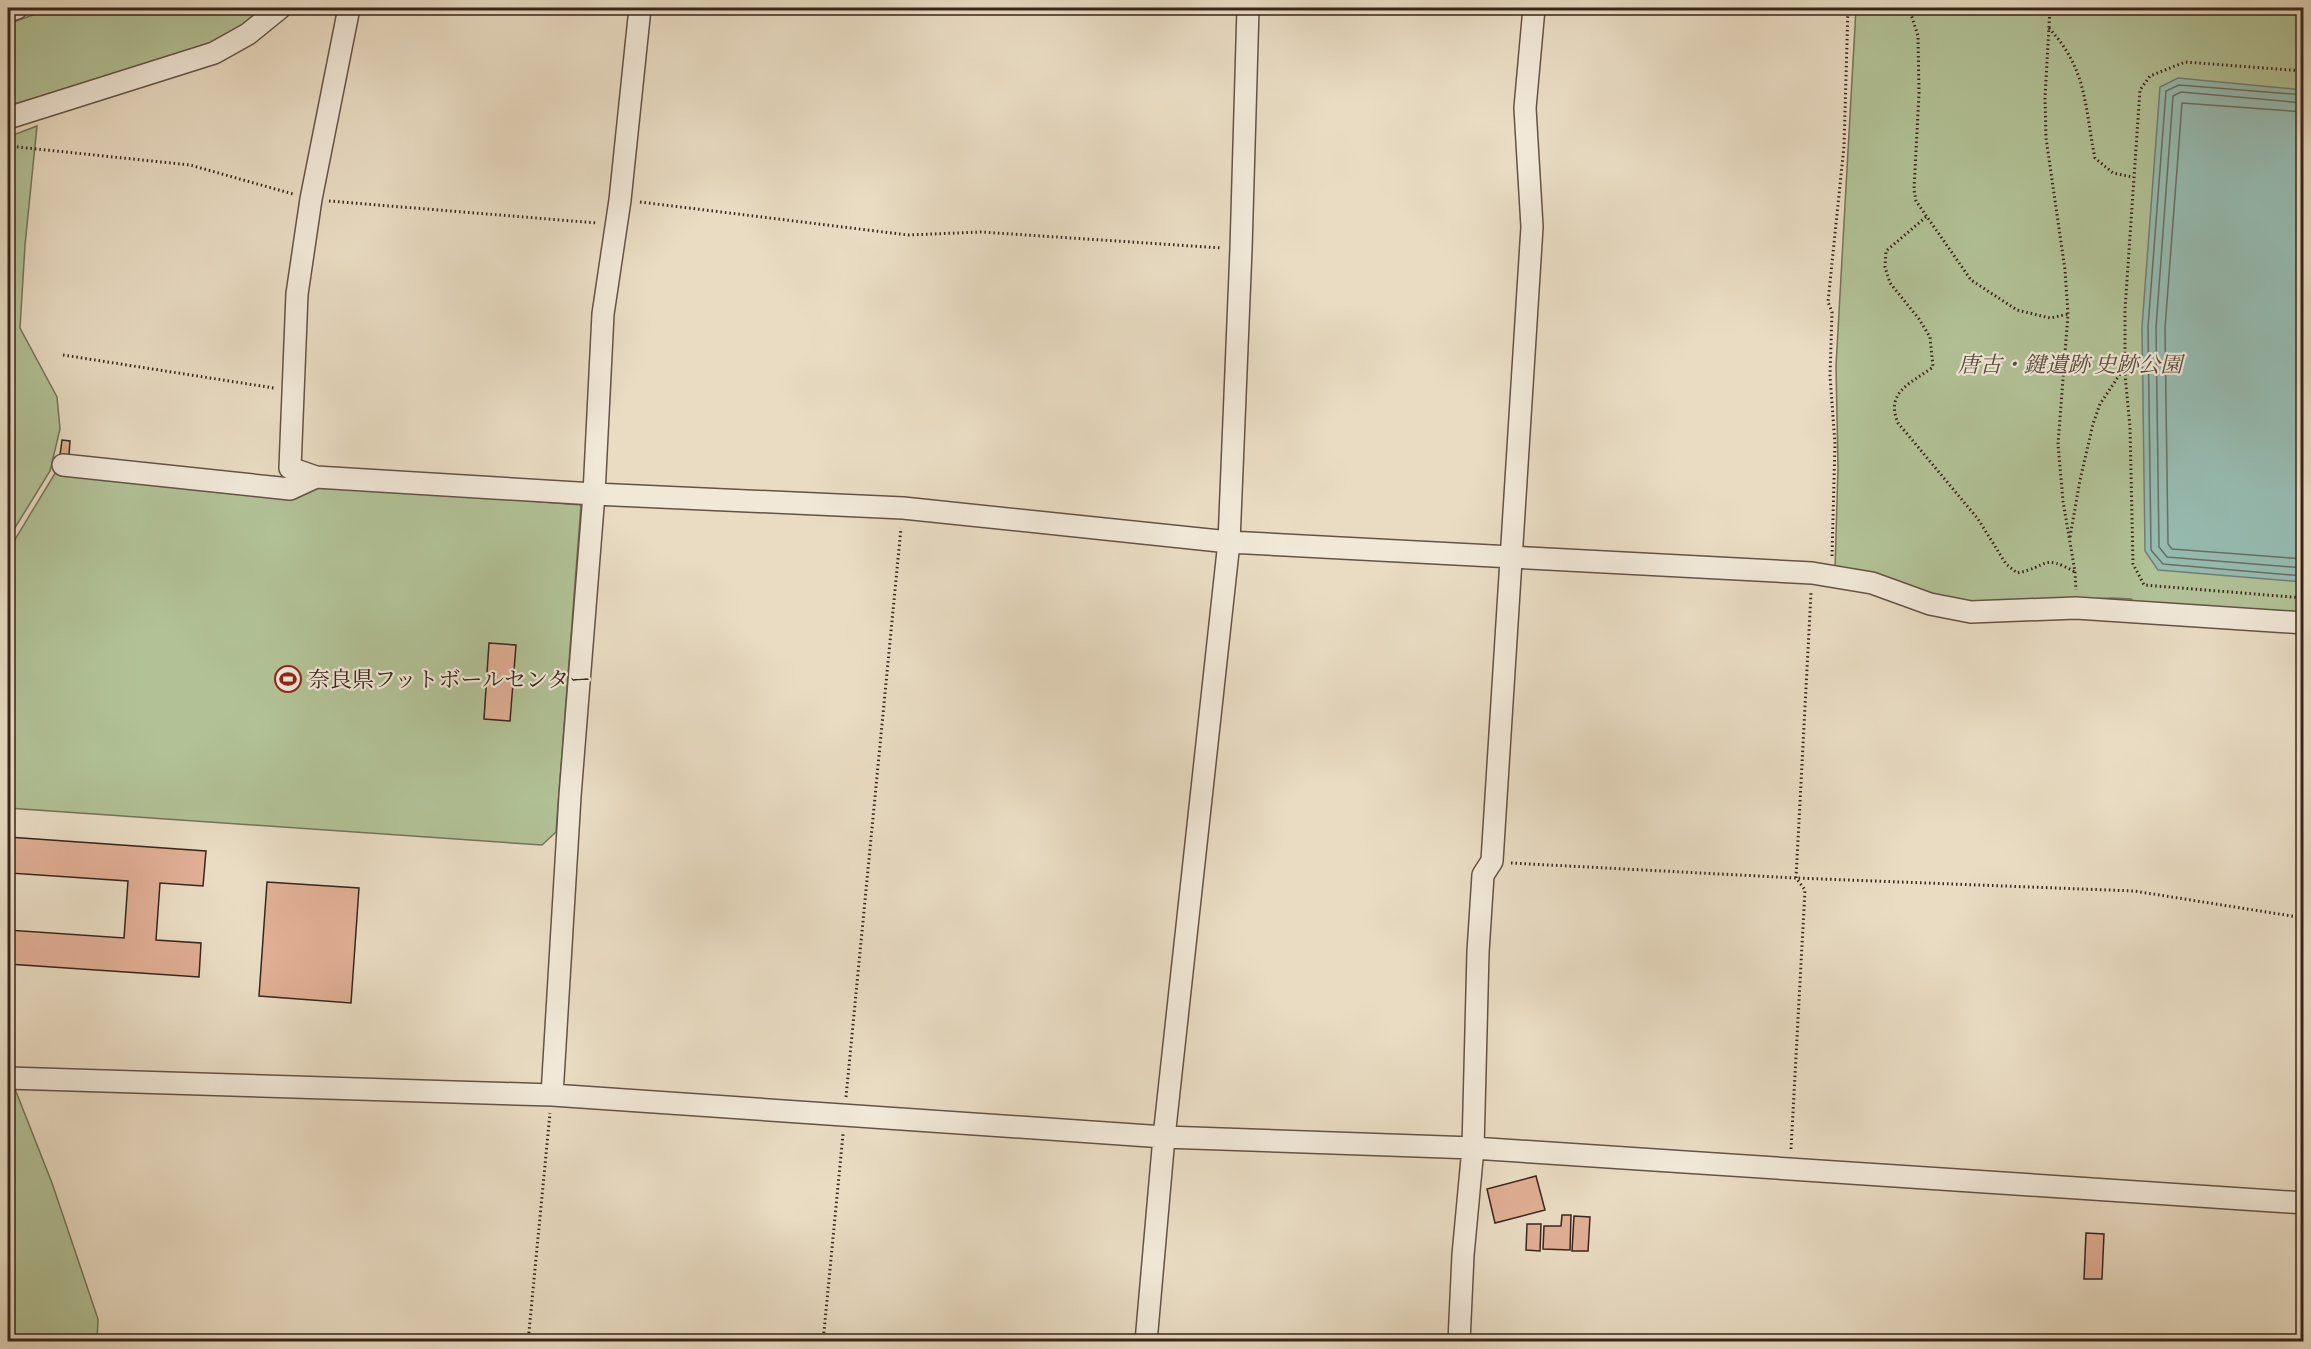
<svg xmlns="http://www.w3.org/2000/svg" width="2311" height="1349" viewBox="0 0 2311 1349" font-family="'EB Garamond','Noto Serif JP',serif">
<rect width="100%" height="100%" fill="#e9dcc3"/>
<filter id="stains"><feTurbulence type="fractalNoise" baseFrequency=".00333" numOctaves="4"/><feColorMatrix values="0 0 0 0 .2 0 0 0 0 .09 0 0 0 0 .02 0 0 0 .5 -.17"/></filter>
<radialGradient id="worn" r=".72"><stop offset=".6" stop-color="#630" stop-opacity="0"/><stop offset="1" stop-color="#630" stop-opacity=".3"/></radialGradient>
<!-- green -->
<path fill="#b2c297" stroke="#757459" stroke-width="1.5" d="M52,8H259L245,26L214,44L8,106V24Z
M1856,8H2303V614L2136,604L2131,599L2112,598L1971,605L1835,569L1838,467L1836,366Z
M37,126L25,245L20,328L57,397L60,429L50,471L8,539V137Z
M57,470L315,484L581,505L556,832L542,845L8,808V551Z
M8,1083L13,1084L52,1183L98,1319L97,1341H8Z"/>
<!-- water -->
<path fill="#97bcb2" stroke="#718076" stroke-width="1.5" d="M2178,78L2303,90V582L2158,570L2145,551L2142,327L2160,87Z"/>
<g fill="none" stroke-linecap="round" stroke-linejoin="round">
<!-- shore -->
<path stroke="#687066" stroke-width="1.5" d="M2304,95L2179,85L2166,91L2148,327L2151,550L2163,564L2304,576
M2304,103L2181,92L2173,96L2156,328L2159,547L2167,557L2304,568
M2304,112L2182,103L2165,328L2168,544L2172,549L2304,559"/>
</g>
<!-- building -->
<path fill="#e1af95" stroke="#38251b" stroke-width="1.5" d="M62,440L70,441L69,455H60Z
M489,643L516,645L510,721L484,719Z
M8,837L206,851L203,886L160,883L156,940L201,943L199,977L8,964V930L124,938L128,881L10,873L8,904Z
M267,882L359,888L351,1003L259,996Z
M1536,1176L1545,1210L1495,1223L1487,1189Z
M1562,1215H1571L1570,1250L1543,1249L1544,1226H1561Z
M1574,1216L1590,1217L1588,1251H1572Z
M1527,1224H1541L1540,1251L1526,1250Z
M2086,1233L2104,1234L2102,1279H2084Z"/>
<g fill="none" stroke-linecap="round" stroke-linejoin="round">
<defs>
<path id="minor" d="M349,8L311,199L297,294L290,468L316,477L594,494L903,508L1229,542L1812,573L1872,583L1930,604L1971,612L2076,608L2304,623
M8,11L17,8
M8,118L214,53L248,34L280,8
M63,465L290,489L316,477
M8,1078L552,1095L1164,1137L1473,1148L2304,1203
M552,1095L570,796L594,494L603,314L620,200L640,8
M1146,1342L1164,1137L1229,542L1241,249L1248,8
M1459,1342L1463,1255L1473,1148L1478,952L1483,875L1492,861L1532,227L1525,108L1534,8"/>
</defs>
<!-- minor casing -->
<use href="#minor" stroke="#645345" stroke-width="24"/>
<!-- path -->
<path stroke="#38251b" stroke-width="3" stroke-dasharray="1.5 3" stroke-linecap="butt" d="M1909,8L1918,36L1919,93L1914,190L1916,201L1971,280L2017,310L2050,318L2068,314
M2050,8L2045,98L2046,138L2065,270L2068,314L2058,444L2063,501L2075,572L2076,590
M2287,8L2304,11
M2049,28C2088,71 2084,105 2095,158L2113,173L2132,177
M2304,71L2185,62L2150,76L2140,90L2125,309V375L2130,427L2133,564L2144,585L2304,598
M8,146L190,165L293,194
M329,201L597,223
M640,202L908,235L981,232L1222,248
M1926,217L1886,251L1885,267L1890,283L1919,319L1930,337L1933,367C1910,384 1885,392 1898,423L1978,519L2006,564L2017,573C2049,567 2041,553 2075,572
M63,355L274,388
M2070,537L2080,480L2093,424L2100,404L2124,368
M1832,556L1835,444L1830,376L1832,312L1828,302L1844,146L1848,8
M1511,863L1796,878L2134,891L2304,918
M846,1097L901,528
M1791,1149L1805,890L1796,878L1811,593
M528,1342L550,1113
M823,1342L843,1134"/>
<!-- minor -->
<use href="#minor" stroke="#f1e8d8" stroke-width="21"/>
</g>
<!-- icons -->
<defs>
<symbol id="stadium-ring" viewBox="-11 -11 22 22"><circle r="9.5" fill="#f1e8d8" stroke="#8f2418" stroke-width="1.5"/><path d="M0-5a6.5 5 0 1 0 0 10a6.5 5 0 1 0 0-10ZM-3.5-1.8h7v3.6h-7Z" fill="#8f2418"/></symbol>
</defs>
<g fill-rule="evenodd">
<use href="#stadium-ring" x="273" y="664" width="30" height="30"/>
</g>
<g text-anchor="middle" stroke-width="4.5" stroke-linejoin="round" paint-order="stroke">
<!-- park labels -->
<g font-size="22" font-style="italic" fill="#564c3a" stroke="#f1e8d8">
<text x="2070" y="372">唐古・鍵遺跡 史跡公園</text>
</g>
<!-- poi labels -->
<g font-size="22" fill="#38251b" stroke="#f1e8d8" text-anchor="start">
<text x="308" y="687">奈良県フットボールセンター</text>
</g>
</g>
<!-- margin -->
<rect width="2311" height="1349" fill="none" stroke="#e9dcc3" stroke-width="30"/>
<rect x="9" y="9" width="2293" height="1331" fill="none" stroke="#38251b" stroke-width="3"/>
<rect x="15" y="15" width="2281" height="1319" fill="none" stroke="#38251b" stroke-width="1.5"/>
<rect width="100%" height="100%" filter="url(#stains)"/>
<rect width="100%" height="100%" fill="url(#worn)"/>
</svg>
